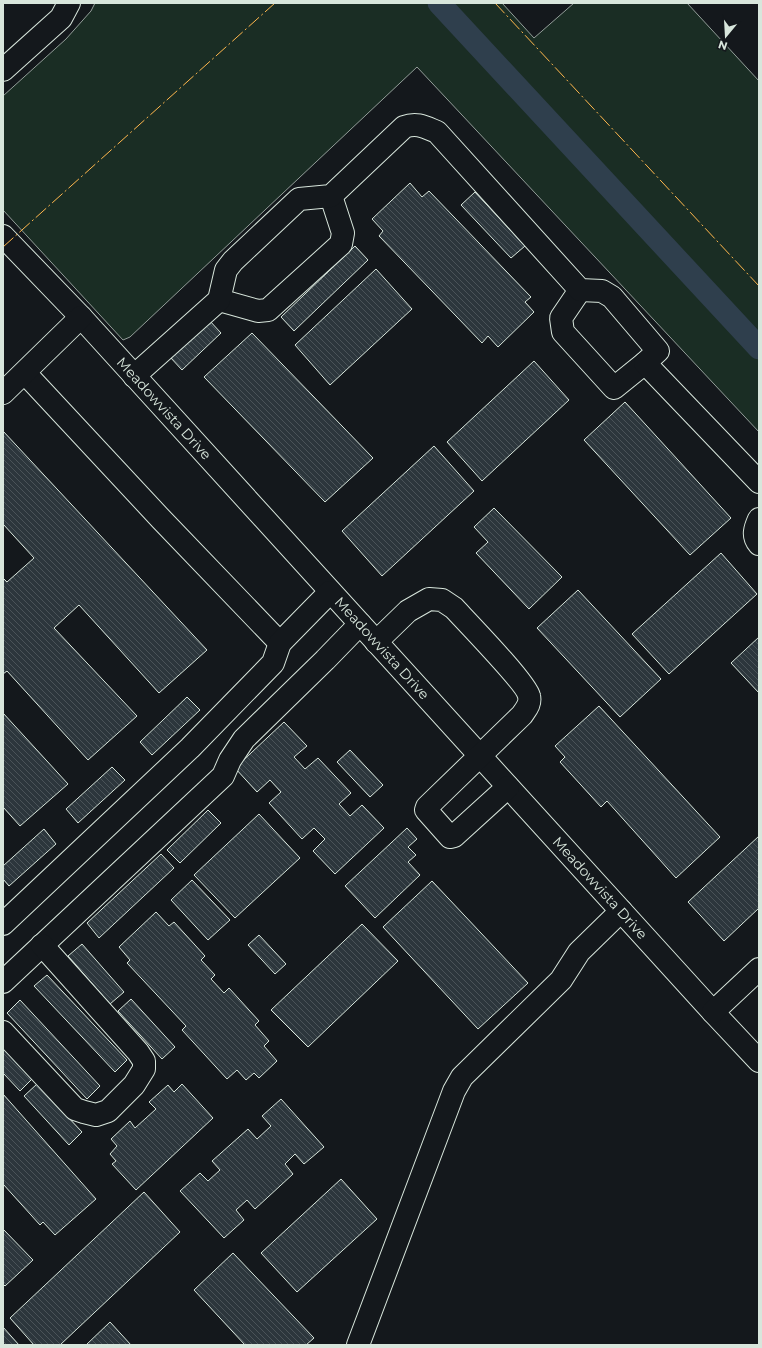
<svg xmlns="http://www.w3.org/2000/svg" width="762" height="1348" viewBox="0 0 762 1348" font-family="Montserrat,sans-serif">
<defs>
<pattern id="building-back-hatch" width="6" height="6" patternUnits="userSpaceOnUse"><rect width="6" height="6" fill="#2c363c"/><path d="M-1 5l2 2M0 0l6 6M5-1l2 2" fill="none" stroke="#4a5358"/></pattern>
</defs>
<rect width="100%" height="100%" fill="#14181c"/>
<!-- green -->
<path fill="#1a2d24" stroke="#939e99" d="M95,3H502L534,38L574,3H687L759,81V432L417,67L130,337L123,340L3,210V96L66,39L91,11Z"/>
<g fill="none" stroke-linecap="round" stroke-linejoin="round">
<!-- canal -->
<path stroke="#2f3f4d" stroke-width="23" d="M439,3L759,348"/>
</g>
<!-- building -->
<path fill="url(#building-back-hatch)" stroke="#d8e6dc" d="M410,183L422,197L429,191L531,297L525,302L534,312L498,347L488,336L482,343L379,236L383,231L372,219Z
M475,192L525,246L511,258L461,205Z
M355,246L368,260L294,331L281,317Z
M376,269L412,309L330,385L295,345Z
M209,320L221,333L182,370L170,357Z
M252,333L373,458L325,502L204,377Z
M534,361L569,400L482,481L447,442Z
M625,402L731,518L690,555L584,440Z
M3,431L207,650L159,693L79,605L54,628L137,716L88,760L7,671L3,674V578L7,582L34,558L3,524Z
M434,446L474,491L382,576L342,531Z
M494,508L562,577L529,609L476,553L488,542L474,527Z
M721,553L757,594L669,674L632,634Z
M578,590L661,679L620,717L537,628Z
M759,637V693L731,663Z
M187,697L200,710L152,755L140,742Z
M599,706L720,837L676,878L607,801L601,807L560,762L565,757L555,746Z
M3,713L68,784L20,826L3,807Z
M284,722L307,746L294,757L305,769L318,758L351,793L339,804L350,816L362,805L384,828L335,874L313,851L325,839L314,828L302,839L269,803L281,792L270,780L257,792L235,768Z
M350,750L383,785L370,797L337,762Z
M112,767L125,780L78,823L66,809Z
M208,810L221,823L180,863L167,850Z
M259,814L300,858L235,918L194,875Z
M407,828L417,839L408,847L416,855L408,862L420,875L375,918L345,886Z
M44,829L56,844L9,886L3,879V866Z
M759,836V908L724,941L688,902Z
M161,854L174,868L99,938L87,923Z
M192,880L230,920L208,940L171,900Z
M432,881L528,983L478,1029L383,927Z
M156,912L169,926L174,922L205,956L201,960L215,975L211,979L224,993L229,988L259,1021L255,1025L269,1041L264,1046L277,1061L259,1078L254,1073L246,1080L237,1070L227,1079L182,1030L186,1026L127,963L130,960L119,947Z
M362,924L398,961L308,1047L271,1010Z
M259,935L286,964L275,974L248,945Z
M82,944L124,992L110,1004L68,956Z
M47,975L127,1060L115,1072L34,986Z
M131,999L175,1047L162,1059L118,1011Z
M20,1000L100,1086L87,1099L7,1013Z
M3,1046L33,1078L20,1091L3,1073Z
M37,1084L82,1132L69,1145L24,1096Z
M182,1084L213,1118L136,1190L112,1164L116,1161L110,1154L117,1146L111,1139L130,1121L135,1128L156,1109L149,1102L168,1085L174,1092Z
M3,1094L96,1199L55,1235L43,1222L40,1225L3,1184Z
M281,1099L324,1147L304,1164L295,1154L285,1164L293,1174L255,1209L247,1200L236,1210L244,1220L224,1238L180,1191L200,1173L208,1181L220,1170L212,1161L248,1129L257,1139L271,1126L262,1116Z
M341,1179L377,1219L297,1292L261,1253Z
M144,1192L180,1232L60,1345H34L10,1318Z
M3,1229L33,1260L5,1286L3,1284Z
M233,1253L314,1338L306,1345H245L194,1290Z
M110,1322L131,1345H86Z
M3,1327L19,1345H3Z"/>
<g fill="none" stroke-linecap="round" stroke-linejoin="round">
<defs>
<g id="minor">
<path d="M3,70L61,18L69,3"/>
<path id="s1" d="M3,236L81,317L713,1012L759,1061"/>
<path d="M580,290L561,318L563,332L614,388L645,363"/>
<path d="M219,300L258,311L268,310L341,244L343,233L331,196"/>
<path d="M25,373L161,519L280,643"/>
<path d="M134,376L219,300L226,270L233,261L299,199L331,196L404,127C417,122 425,127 437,132L580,290L602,291L612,297L658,351L645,363L759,482"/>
<path d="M3,393L81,317"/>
<path d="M759,519C755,528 752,536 759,544"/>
<path d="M376,642L408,611L429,599L442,600L454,608C466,621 527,684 529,696C531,704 526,709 522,715L427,807L426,810L450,837L454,836L508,787"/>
<path d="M3,924L190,748L273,663L280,643L330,592"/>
<path d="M3,982L223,776L230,760L244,739L325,660L360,624"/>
<path d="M713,1012L759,969"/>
<path d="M3,1032L75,1109L84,1112L96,1115L108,1111L134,1085L144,1069V1061L138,1052L42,945"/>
<path d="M358,1345L454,1091L462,1077L561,980L579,952L621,911"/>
</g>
</defs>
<!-- minor casing -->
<use href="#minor" stroke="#d8e6dc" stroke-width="24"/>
<!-- minor -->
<use href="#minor" stroke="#14181c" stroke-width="22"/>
<!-- power -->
<path stroke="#ffb74d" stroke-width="1" stroke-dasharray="14 3 2 3" stroke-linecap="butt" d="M495,3L759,286
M3,247L275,3"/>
</g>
<g text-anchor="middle" stroke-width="3" stroke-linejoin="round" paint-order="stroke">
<!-- street labels -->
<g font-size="14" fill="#d8e6dc" stroke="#14181c">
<text dy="5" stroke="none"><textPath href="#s1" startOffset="236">Meadowvista Drive</textPath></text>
<text dy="5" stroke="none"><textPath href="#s1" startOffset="560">Meadowvista Drive</textPath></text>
<text dy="5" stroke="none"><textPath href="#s1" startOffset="884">Meadowvista Drive</textPath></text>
</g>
</g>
<!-- border -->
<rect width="762" height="1348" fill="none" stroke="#d8e6dc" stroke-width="8"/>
<!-- north arrow -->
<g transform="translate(726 36) rotate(198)" stroke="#14181c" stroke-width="3" paint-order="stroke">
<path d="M0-3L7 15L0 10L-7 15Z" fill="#d8e6dc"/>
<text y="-6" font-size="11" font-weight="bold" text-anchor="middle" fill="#d8e6dc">N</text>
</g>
</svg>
